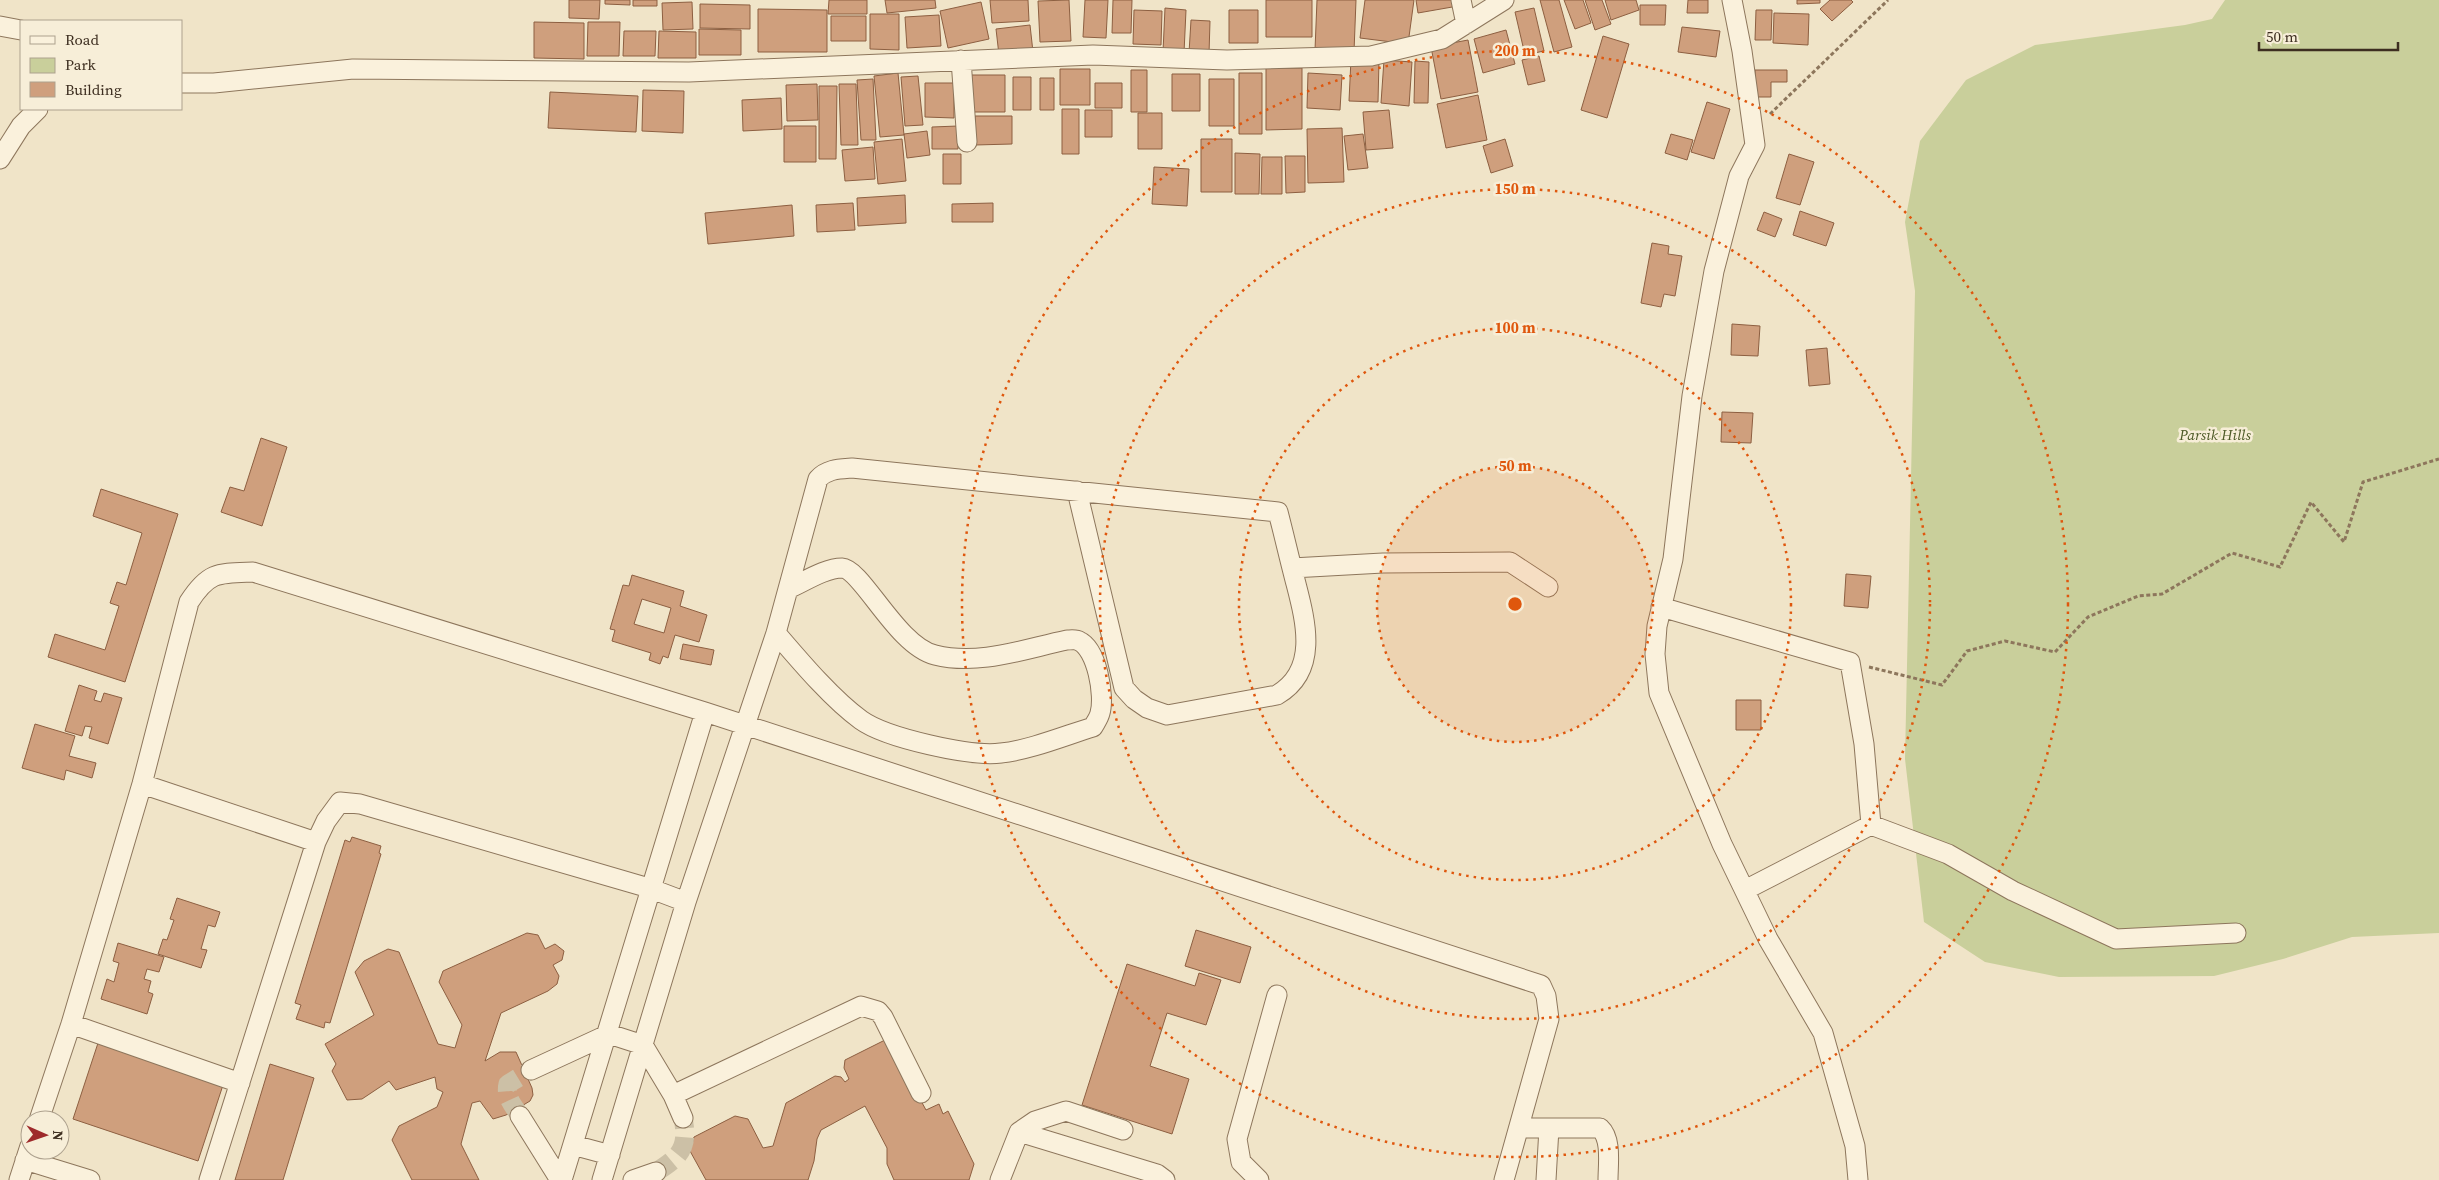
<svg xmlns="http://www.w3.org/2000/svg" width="2439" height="1180" viewBox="0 0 2439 1180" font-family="'Source Serif 4',serif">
<rect width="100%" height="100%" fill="#f0e4c8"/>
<!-- green -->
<path fill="#c9cf9b" d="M2225,0H2439V933L2352,937L2283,959L2214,976L2059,977L1985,962L1924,922L1905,759L1915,291L1905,222L1920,141L1966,80L2035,45L2185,25L2212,19Z"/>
<!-- building -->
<path fill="#cf9f7d" stroke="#8d5f41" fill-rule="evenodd" d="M569,0H600L599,19L569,18Z
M605,0H630V5L605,4Z
M633,0H657V6H633Z
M829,0H867V14H828Z
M885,0H935L936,8L887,13Z
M990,0H1028L1029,21L992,23Z
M1069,0L1071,41L1040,42L1038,1Z
M1085,0H1108L1106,38L1083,37Z
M1113,0H1132L1131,33H1112Z
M1266,0H1312V37H1266Z
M1317,0H1356L1354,52L1315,50Z
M1365,0H1414L1408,44L1360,38Z
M1416,0H1457L1458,6L1418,13Z
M1540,0H1559L1572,47L1554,52Z
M1564,0H1583L1591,23L1575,29Z
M1585,0H1602L1611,24L1595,30Z
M1605,0H1636L1639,10L1611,20Z
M1688,0H1708V13H1687Z
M1797,0H1820V3L1797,4Z
M1830,0H1851L1853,2L1832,21L1820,9Z
M692,2L693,29L663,30L662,3Z
M981,2L989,39L948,48L940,11Z
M700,4L750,5V29L700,28Z
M1640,5H1666L1665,25H1640Z
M1165,8L1186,10L1184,53L1163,52Z
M1534,8L1544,51L1525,55L1515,12Z
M758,9L827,10V52H758Z
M1134,10L1162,11L1161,45L1133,44Z
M1229,10H1258V43H1229Z
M1756,10H1772L1771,40H1755Z
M1774,13L1809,14L1808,45L1773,43Z
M870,14H899V50L870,49Z
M939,15L941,46L907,48L905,17Z
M831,16H866V41H831Z
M1191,20L1210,21L1209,54L1189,53Z
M534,22L584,23V59L534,58Z
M588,22H620L619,56H587Z
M1030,25L1033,52L999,55L996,29Z
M1682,27L1720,31L1716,57L1678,52Z
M699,29L741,30V55H699Z
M1506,30L1515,64L1483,73L1474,39Z
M624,31H656L655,56H623Z
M659,31L696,32V58H658Z
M1603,36L1629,44L1607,118L1581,110Z
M1468,40L1478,92L1441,99L1431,47Z
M1539,56L1545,81L1528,85L1522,60Z
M1351,59L1379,60L1378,102L1349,101Z
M1384,60L1412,62L1409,106L1381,103Z
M1415,61L1429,62L1428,103H1414Z
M1266,68H1302V129L1266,130Z
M1060,69H1090V105H1060Z
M1131,70H1147V112H1131Z
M1755,70H1787V82H1771V97H1755Z
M898,73L904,135L880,137L874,76Z
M1239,73H1262V134H1239Z
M1308,73L1342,75L1340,110L1307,108Z
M1172,74H1200V111H1172Z
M966,75H1005V112H966Z
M918,76L923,125L905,126L901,77Z
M1013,77H1031V110H1013Z
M1040,78H1054V110H1040Z
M873,79L876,140H861L857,80Z
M1209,79H1234V126H1209Z
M925,83H954V118L925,117Z
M1095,83H1122V108H1095Z
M817,84L818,120L787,121L786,85Z
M839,84H856L858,145H841Z
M819,86H837L836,159H819Z
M643,90L684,91L683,133L642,131Z
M550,92L638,96L636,132L548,128Z
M1478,95L1487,140L1446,148L1437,104Z
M781,98L782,129L743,131L742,100Z
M1707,102L1730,109L1714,159L1691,152Z
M1062,109H1079V154H1062Z
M1085,110H1112V137H1085Z
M1389,110L1393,148L1366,150L1363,112Z
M1138,113H1162V149H1138Z
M975,116H1012V144L975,145Z
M784,126H816V162H784Z
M958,126V149H932V127Z
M1342,128L1344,182L1308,183L1307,129Z
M927,131L930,155L907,158L904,134Z
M1363,134L1368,168L1348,170L1344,136Z
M1671,134L1693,140L1687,160L1665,153Z
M902,139L906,181L878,184L874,142Z
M1201,139H1232V192H1201Z
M1505,139L1513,166L1491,173L1483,146Z
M873,147L875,179L845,181L842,150Z
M1235,153L1260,154L1259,194H1235Z
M943,154H961V184H943Z
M1789,154L1814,162L1800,205L1776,198Z
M1285,156H1305V192L1286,193Z
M1262,157H1282V194H1261Z
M1154,167L1189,169L1187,206L1152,204Z
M905,195L906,223L858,226L857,198Z
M853,203L855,230L817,232L816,205Z
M993,203V222H952V204Z
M792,205L794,236L708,244L705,213Z
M1800,211L1834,223L1826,246L1793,235Z
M1764,212L1782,219L1775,237L1757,230Z
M1652,243L1669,246L1668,254L1682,256L1675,296L1664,294L1661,307L1641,303Z
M1732,324L1760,326L1758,356L1731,355Z
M1827,348L1830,384L1809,386L1806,350Z
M1722,412L1753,413L1751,443L1721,442Z
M261,438L287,447L262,526L221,512L230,487L244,491Z
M101,489L178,514L125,682L48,657L55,634L105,650L119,606L110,603L117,582L126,585L142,533L93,516Z
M1846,574L1871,576L1868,608L1844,606Z
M632,575L684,591L680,606L707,615L699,642L675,635L668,658L663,656L660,664L649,660L651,653L612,641L615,630L610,629L623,585L629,586ZM642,599L671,608L664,633L634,624Z
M683,644L714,650L711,665L680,659Z
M79,685L97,691L94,700L101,702L104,693L122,698L108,744L89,738L92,727L85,726L82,736L65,731Z
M1736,700H1761V730H1736Z
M35,724L75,736L69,756L96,763L92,778L66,770L64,780L22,768Z
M352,837L381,846L379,853L381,854L330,1023L325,1022L324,1028L296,1019L301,1005L295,1003L345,840L350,842Z
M177,898L220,912L215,927L208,925L201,949L207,950L201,968L158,954L163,939L167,940L174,920L170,919Z
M1196,930L1251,947L1240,983L1185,966Z
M527,933L538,935L545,949L555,944L564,951L562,960L553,965L559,976L557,984L548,991L501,1013L485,1061L500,1052H516L532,1088L533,1095L530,1101L520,1107L506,1115L493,1119L480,1101L472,1103L461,1144L479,1180H412L392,1140L399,1126L437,1107L443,1092L437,1089L435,1077L396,1090L389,1081L362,1099L347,1100L332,1071L336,1064L325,1044L374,1015L355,972L364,961L388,949L399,952L438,1044L455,1048L462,1025L439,982L443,971Z
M118,943L164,957L159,972L147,969L144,979L151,981L148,992L153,994L147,1014L101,999L107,979L114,982L119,963L113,961Z
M1127,964L1195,986L1199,973L1221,980L1206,1025L1167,1013L1150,1066L1189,1079L1172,1134L1082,1105Z
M887,1039L926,1110L939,1104L943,1114L948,1111L974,1164L969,1180H894L887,1164V1148L865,1106L821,1130L817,1139L814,1161L808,1180H706L690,1151L694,1137L735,1116L748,1119L763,1148L773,1146L786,1103L835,1076L841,1077L845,1082L849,1079L844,1068L845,1060Z
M99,1040L224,1082L198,1161L73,1119Z
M270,1064L314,1078L283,1180H235Z"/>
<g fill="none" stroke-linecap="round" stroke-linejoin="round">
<!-- minor-tunnel -->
<path stroke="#ccc0a6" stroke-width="19" stroke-dasharray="19 9" stroke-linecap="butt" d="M520,1116C513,1105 505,1097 508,1084L531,1070
M656,1172C680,1157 689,1148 683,1118"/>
<defs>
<path id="minor" d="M1461,0L1466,24
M1732,0L1742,51L1755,145L1739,176L1714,271L1692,396L1673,559L1657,626L1655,654L1659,693L1722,844L1768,939L1823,1033L1855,1146L1858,1180
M0,26L21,30
M961,60L967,142
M181,83H214L353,69L689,72L1093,55L1227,60L1371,56L1442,39L1504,0
M0,159L21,126L38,109
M1292,568L1383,563L1510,562L1548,587
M1661,607L1850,662L1864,744L1871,825L1745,890
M776,633C800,661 832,699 861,720C886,738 971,757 1001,753C1030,750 1064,736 1093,727C1095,723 1099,718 1100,713C1105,696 1097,649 1079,641C1076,639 1070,640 1067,640C1024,649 979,666 935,655C897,646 862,569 842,568C825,568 804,582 788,589
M142,784L316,842
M1871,825L1948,854L2013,891L2116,939L2236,933
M71,1024L240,1083
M531,1070L609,1034L643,1045L673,1095L683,1118
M673,1095L861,1006L878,1011L883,1017L921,1093
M520,1116L560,1180
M39,1120L71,1024L142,784L189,602C209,571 219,573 253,572L705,712L1541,985L1546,996L1549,1019L1504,1180
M1519,1128H1600C1612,1139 1608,1164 1608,1180
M1019,1132L1157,1174L1165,1180
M573,1145L610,1155
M25,1160L90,1180
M19,1180L30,1146
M209,1180L316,842L326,821L340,802L360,804L649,888L686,902
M562,1180C611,1024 656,868 705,712
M602,1180L686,902L776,633L818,479C827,469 839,469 852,468L1278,512C1284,535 1289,557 1295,580C1305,619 1320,670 1277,695L1167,715L1147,708L1134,699L1124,688L1077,491
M633,1180L656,1172
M1000,1180L1019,1132L1035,1121L1066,1111L1123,1130
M1259,1180L1241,1162L1237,1139L1277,995
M1546,1180L1549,1128"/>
</defs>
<!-- minor casing -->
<use href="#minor" stroke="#8d765c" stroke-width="21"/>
<!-- path -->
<path stroke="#8d765c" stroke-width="3" stroke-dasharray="4 2.5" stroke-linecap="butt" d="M1770,114L1888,0
M1869,667L1942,685L1967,651L2005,641L2055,652L2088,617L2138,596L2162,594L2232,553L2280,567L2311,502L2344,542L2363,482L2439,459"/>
<!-- minor -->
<use href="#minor" stroke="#faf1dc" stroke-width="19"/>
</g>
<!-- distance rings -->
<circle cx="1515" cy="604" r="138" fill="#df570d" fill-opacity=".12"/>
<g fill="none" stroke="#df570d" stroke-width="2.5" stroke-dasharray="2.5 5">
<circle cx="1515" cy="604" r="138"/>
<circle cx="1515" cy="604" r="276"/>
<circle cx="1515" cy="604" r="415"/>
<circle cx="1515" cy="604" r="553"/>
</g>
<g text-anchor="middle" stroke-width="5" stroke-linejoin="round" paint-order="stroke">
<!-- park labels -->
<g font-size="15" font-style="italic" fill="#4d5a26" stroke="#f7eed8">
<text x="2215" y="440">Parsik Hills</text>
</g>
</g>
<circle cx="1515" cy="604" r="8" fill="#df570d" stroke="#f7eed8" stroke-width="2.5"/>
<g font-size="15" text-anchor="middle" font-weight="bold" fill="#df570d" stroke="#f7eed8" stroke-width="5" stroke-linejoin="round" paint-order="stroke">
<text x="1515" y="56">200 m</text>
<text x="1515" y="194">150 m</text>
<text x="1515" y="333">100 m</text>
<text x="1515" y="471">50 m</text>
</g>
<!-- legend -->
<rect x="20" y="20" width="162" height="90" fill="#f7eed8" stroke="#ada18e"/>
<rect x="30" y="36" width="25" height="8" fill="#faf1dc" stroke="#ada18e"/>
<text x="65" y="45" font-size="15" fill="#3d2e20">Road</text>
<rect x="30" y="58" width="25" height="15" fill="#c9cf9b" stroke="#ada18e"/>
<text x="65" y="70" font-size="15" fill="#3d2e20">Park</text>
<rect x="30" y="82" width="25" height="15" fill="#cf9f7d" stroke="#ada18e"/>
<text x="65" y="95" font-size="15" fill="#3d2e20">Building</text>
<!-- north arrow -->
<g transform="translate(45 1135) rotate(92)"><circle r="24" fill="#f7eed8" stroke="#ada18e"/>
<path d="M0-4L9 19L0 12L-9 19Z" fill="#9e2a2b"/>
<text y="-8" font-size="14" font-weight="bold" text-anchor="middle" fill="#3d2e20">N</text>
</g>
<!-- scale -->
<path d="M2259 42v8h139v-8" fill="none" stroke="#3d2e20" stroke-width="2.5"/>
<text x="2266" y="42" font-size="15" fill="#3d2e20" stroke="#f7eed8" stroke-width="4" paint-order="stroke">50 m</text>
</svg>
